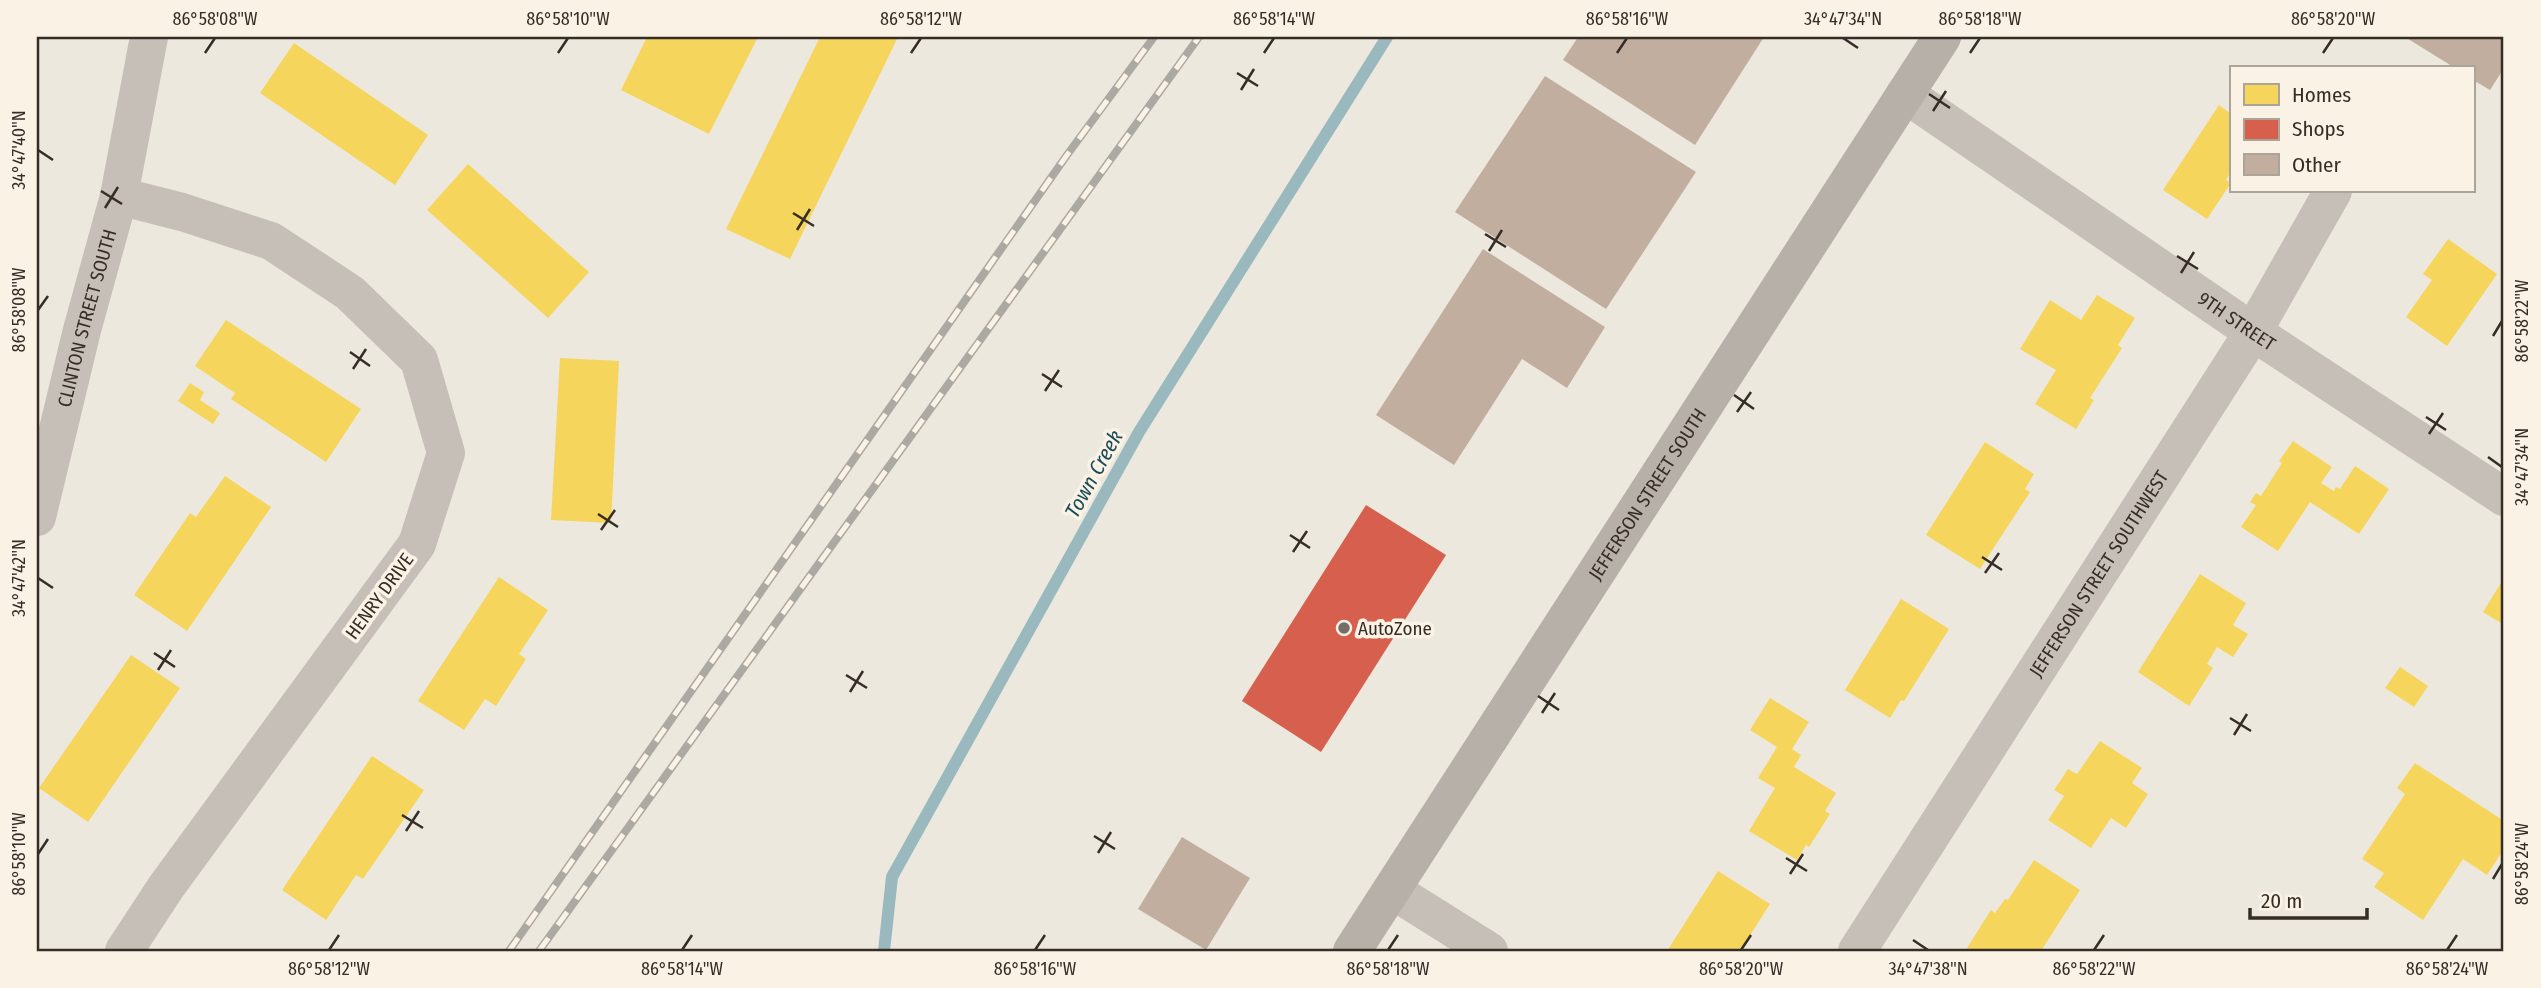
<svg xmlns="http://www.w3.org/2000/svg" width="2541" height="988" viewBox="0 0 2541 988" font-family="'Fira Sans Condensed',sans-serif">
<rect width="100%" height="100%" fill="#ece8de"/>
<!-- homes -->
<path fill="#f6d55c" d="M647,37H758L709,134L621,90Z
M820,37H898L790,259L726,229Z
M294,43L428,135L395,185L260,93Z
M2219,105L2231,114V171L2226,180L2231,183L2207,219L2163,190Z
M468,164L589,272L548,318L427,210Z
M2448,239L2497,274L2447,346L2406,317L2432,280L2423,274Z
M2097,295L2135,318L2118,345L2122,348L2090,398L2094,400L2076,429L2035,404L2056,370L2020,349L2050,300L2081,320Z
M226,320L361,409L326,462L231,399L235,393L195,366Z
M560,358L619,361L611,523L551,520Z
M190,383L204,392L200,400L220,413L213,424L178,401Z
M2293,441L2332,467L2321,483L2334,491L2336,487L2340,489L2355,466L2389,489L2359,534L2310,502L2278,551L2241,527L2256,505L2250,502L2256,493L2261,496L2282,463L2279,461Z
M1985,442L2034,474L2025,489L2030,492L1980,569L1926,535Z
M225,476L271,507L187,631L134,595L190,513L196,517Z
M2200,574L2246,603L2233,625L2248,634L2233,657L2217,647L2207,664L2213,668L2189,706L2138,672Z
M499,577L548,610L519,654L526,659L496,706L485,699L464,730L418,701Z
M2504,578V625L2483,612Z
M1901,599L1949,629L1904,701L1901,700L1890,718L1845,690Z
M131,655L180,688L88,822L39,788Z
M2400,667L2428,686L2414,707L2385,688Z
M1770,698L1809,722L1792,749L1801,755L1794,767L1836,793L1825,811L1830,814L1809,847L1806,845L1797,860L1749,831L1775,788L1758,778L1777,747L1750,730Z
M2100,741L2142,768L2132,783L2148,794L2126,828L2111,818L2091,848L2048,820L2064,796L2054,790L2068,769L2077,774Z
M372,756L424,790L363,879L356,875L326,920L282,890Z
M2415,763L2504,821V849L2487,875L2463,859L2423,920L2374,887L2384,873L2362,859L2405,794L2397,788Z
M2034,860L2080,890L2041,951H1972L1967,948L1991,910L1995,913L2005,899L2008,900Z
M1718,871L1770,904L1740,951H1667Z"/>
<!-- shops -->
<path fill="#d6604d" d="M1366,505L1446,555L1321,752L1242,701Z"/>
<g fill="none" stroke-linecap="round" stroke-linejoin="round">
<!-- stream -->
<path stroke="#9ab9be" stroke-width="12" d="M884,951L892,877L1139,432L1387,37"/>
</g>
<!-- building -->
<path fill="#c1ae9f" d="M1578,37H1764L1695,145L1563,60Z
M2405,37H2504V68L2490,90L2473,80V68H2455Z
M1545,76L1696,172L1606,309L1455,212Z
M1483,249L1605,327L1567,388L1522,359L1454,465L1376,415Z
M1182,837L1250,878L1206,950L1138,909Z"/>
<g fill="none" stroke-linecap="round" stroke-linejoin="round">
<!-- minor -->
<g stroke="#c5bfb7" stroke-width="38">
<path id="s1" d="M1905,94L2253,332L2504,497"/>
<path d="M119,196L182,212L271,241L350,293L419,360L446,453L417,544L166,887L124,951"/>
<path d="M1392,890L1489,951"/>
<path id="s2" d="M1857,951L2253,332L2333,191"/>
</g>
<!-- tertiary -->
<path stroke="#c5bfb7" stroke-width="38" id="s3" d="M37,517L82,330L119,196L149,37"/>
<!-- secondary -->
<path stroke="#b6b0a8" stroke-width="38" id="s4" d="M1352,951L1942,37"/>
<defs>
<path id="rail" d="M509,951L1067,155L1154,37
M539,951L1199,37"/>
</defs>
<!-- rail casing -->
<use href="#rail" stroke="#aca8a2" stroke-width="8"/>
<!-- rail -->
<use href="#rail" stroke="#faf3e5" stroke-width="5" stroke-dasharray="16" stroke-linecap="butt"/>
</g>
<!-- ticks -->
<path fill="none" stroke="#352d26" stroke-width="2.5" d="M1843,38L1858,48M205,53L215,38M558,53L568,38M911,53L921,38M1264,53L1274,38M1617,53L1627,38M1970,53L1980,38M2323,53L2333,38M1237,73L1258,86M1241,90L1254,69M1929,94L1950,108M1933,111L1946,91M38,150L53,160M101,191L122,204M105,208L118,187M793,213L814,226M797,230L810,209M1485,234L1506,247M1489,251L1502,230M2177,256L2198,269M2181,273L2194,252M38,310L48,296M2493,336L2502,321M350,352L370,366M353,369L366,349M1042,374L1062,387M1045,391L1059,370M1734,395L1754,409M1737,412L1751,392M2426,417L2446,430M2429,434L2443,413M2488,457L2502,467M598,514L618,527M601,530L615,510M1290,535L1310,548M1293,552L1307,531M1982,557L2002,570M1985,573L1999,553M38,578L53,588M154,653L175,667M158,670L171,650M846,675L867,688M850,692L863,671M1538,696L1559,710M1542,713L1555,693M2230,718L2251,731M2234,735L2247,714M402,815L423,828M406,831L419,811M1094,836L1115,849M1098,853L1111,832M38,854L48,839M1786,858L1807,871M1790,874L1803,854M2493,879L2502,864M1913,940L1928,950M329,950L339,935M682,950L692,935M1035,950L1045,935M1388,950L1398,935M1741,950L1751,935M2094,950L2104,935M2447,950L2457,935"/>
<!-- markers -->
<circle fill="#756e66" stroke="#faf3e5" stroke-width="2.5" cx="1344" cy="628" r="7"/>
<g text-anchor="middle" stroke-width="7" stroke-linejoin="round" paint-order="stroke">
<!-- street labels -->
<g font-size="19" fill="#352d26" stroke="#faf3e5">
<text dy="7" stroke="none"><textPath href="#s3" startOffset="205">CLINTON STREET SOUTH</textPath></text>
<text dy="7" stroke="none"><textPath href="#s1" startOffset="402">9TH STREET</textPath></text>
<text dy="7" stroke="none"><textPath href="#s4" startOffset="544">JEFFERSON STREET SOUTH</textPath></text>
<text dy="7" stroke="none"><textPath href="#s2" startOffset="448">JEFFERSON STREET SOUTHWEST</textPath></text>
<text transform="translate(379 596) rotate(-54)" y="7">HENRY DRIVE</text>
</g>
<!-- poi labels -->
<g font-size="19" fill="#352d26" stroke="#faf3e5" text-anchor="start">
<text x="1358" y="635">AutoZone</text>
</g>
<!-- water labels -->
<g font-size="21" font-style="italic" fill="#1b4b58" stroke="#faf3e5">
<text transform="translate(1094 474) rotate(-61)" y="7">Town Creek</text>
</g>
</g>
<!-- border -->
<rect width="2541" height="988" fill="none" stroke="#faf3e5" stroke-width="77"/>
<!-- legend -->
<rect x="2230" y="66" width="245" height="126" fill="#faf3e5" stroke="#aba499" stroke-width="2"/>
<rect x="2244" y="84" width="35" height="21" fill="#f6d55c" stroke="#aba499" stroke-width="2"/>
<text x="2292" y="102" font-size="21" fill="#352d26">Homes</text>
<rect x="2244" y="119" width="35" height="21" fill="#d6604d" stroke="#aba499" stroke-width="2"/>
<text x="2292" y="136" font-size="21" fill="#352d26">Shops</text>
<rect x="2244" y="154" width="35" height="21" fill="#c1ae9f" stroke="#aba499" stroke-width="2"/>
<text x="2292" y="172" font-size="21" fill="#352d26">Other</text>
<!-- scale -->
<path d="M2250 908v10h117v-10" fill="none" stroke="#352d26" stroke-width="3.5"/>
<text x="2261" y="908" font-size="21" fill="#352d26" stroke="#faf3e5" stroke-width="5" paint-order="stroke">20 m</text>
<rect x="38" y="38" width="2464" height="912" fill="none" stroke="#352d26" stroke-width="2.5"/>
<g font-size="18" text-anchor="middle" fill="#352d26">
<text x="215" y="25">86°58'08"W</text>
<text x="568" y="25">86°58'10"W</text>
<text x="921" y="25">86°58'12"W</text>
<text x="1274" y="25">86°58'14"W</text>
<text x="1627" y="25">86°58'16"W</text>
<text x="1843" y="25">34°47'34"N</text>
<text x="1980" y="25">86°58'18"W</text>
<text x="2333" y="25">86°58'20"W</text>
<text transform="translate(19 150) rotate(-90)" y="6">34°47'40"N</text>
<text transform="translate(19 310) rotate(-90)" y="6">86°58'08"W</text>
<text transform="translate(2522 321) rotate(-90)" y="6">86°58'22"W</text>
<text transform="translate(2522 467) rotate(-90)" y="6">34°47'34"N</text>
<text transform="translate(19 578) rotate(-90)" y="6">34°47'42"N</text>
<text transform="translate(19 854) rotate(-90)" y="6">86°58'10"W</text>
<text transform="translate(2522 864) rotate(-90)" y="6">86°58'24"W</text>
<text x="329" y="975">86°58'12"W</text>
<text x="682" y="975">86°58'14"W</text>
<text x="1035" y="975">86°58'16"W</text>
<text x="1388" y="975">86°58'18"W</text>
<text x="1741" y="975">86°58'20"W</text>
<text x="1928" y="975">34°47'38"N</text>
<text x="2094" y="975">86°58'22"W</text>
<text x="2447" y="975">86°58'24"W</text>
</g>
</svg>
